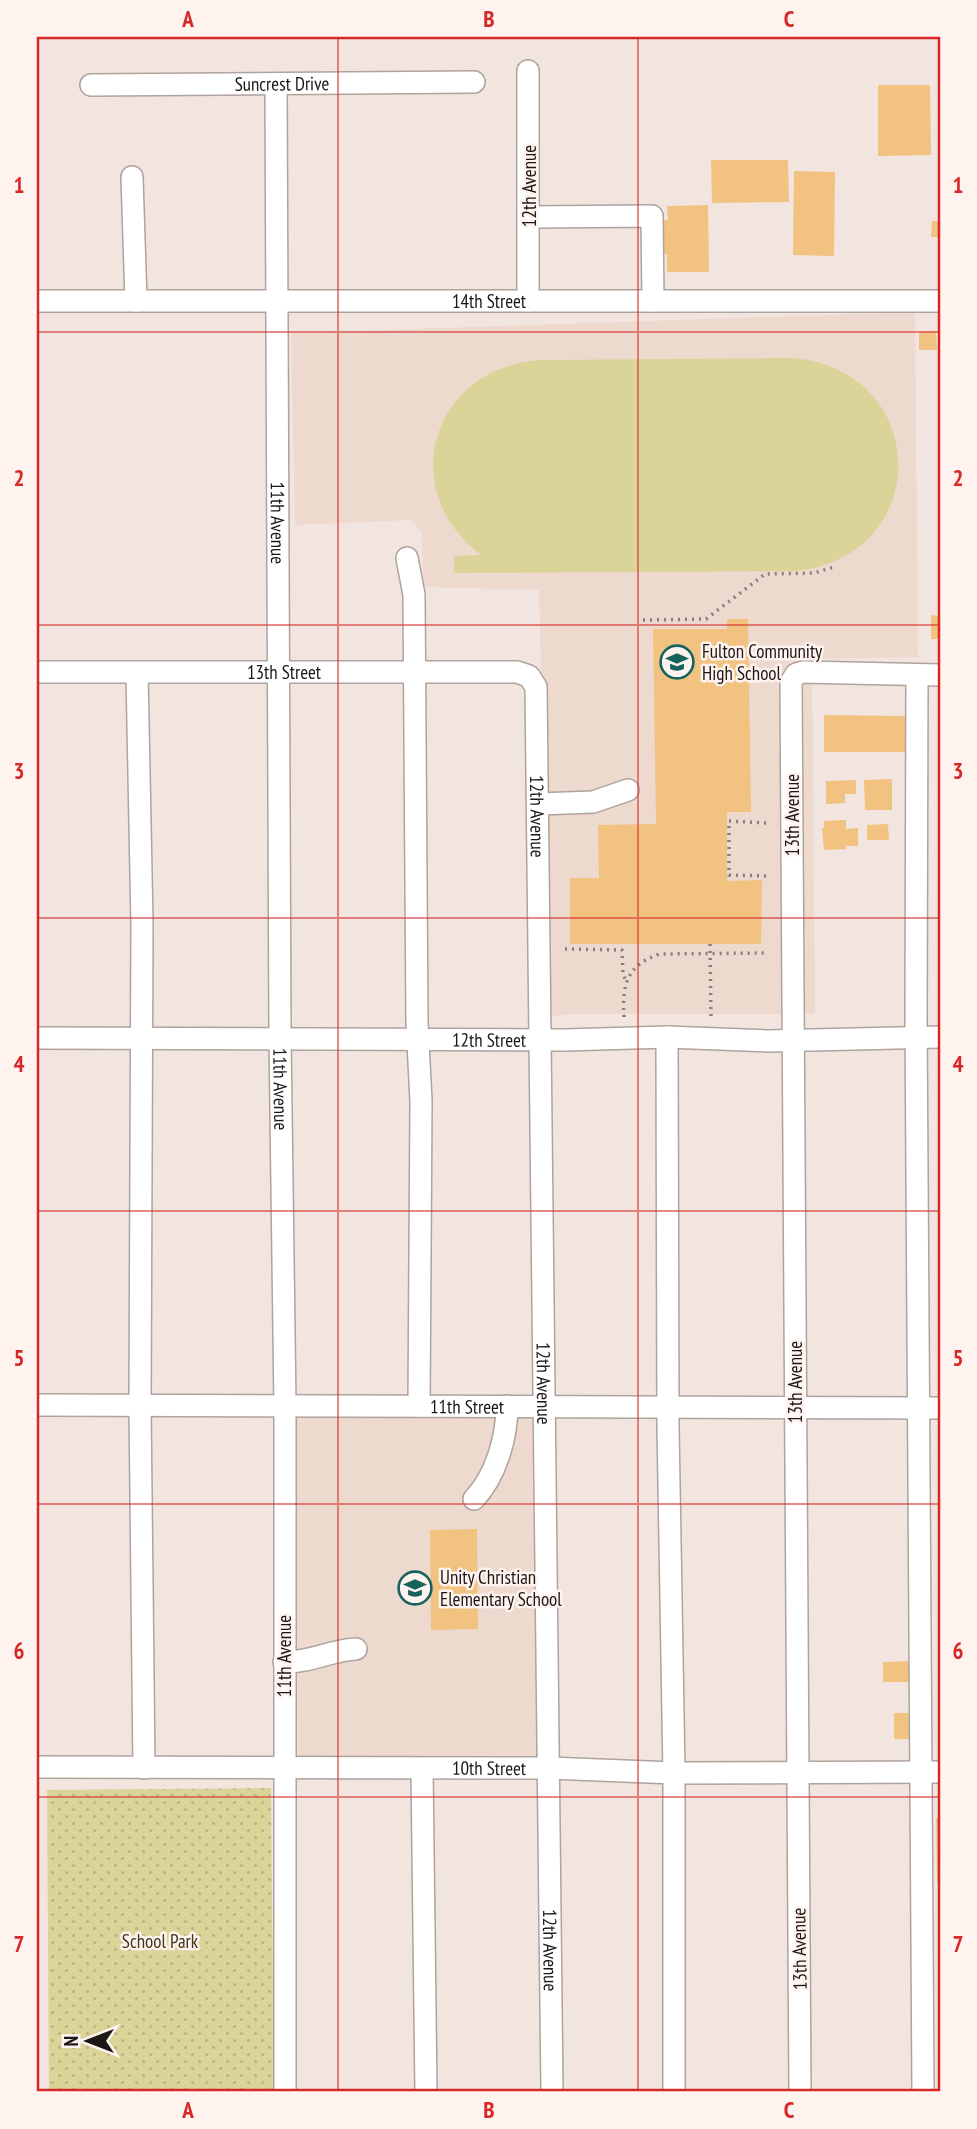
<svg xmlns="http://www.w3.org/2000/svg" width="977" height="2129" viewBox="0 0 977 2129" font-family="'PT Sans Narrow',sans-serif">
<defs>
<pattern id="park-dots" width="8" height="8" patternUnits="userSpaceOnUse" patternTransform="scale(1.75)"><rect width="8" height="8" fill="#dbd499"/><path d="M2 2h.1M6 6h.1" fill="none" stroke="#bbb583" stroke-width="1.8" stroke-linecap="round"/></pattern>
</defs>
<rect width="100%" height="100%" fill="#f2e5df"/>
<!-- built -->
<path fill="#eed9cf" d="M915,312L918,657L812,659L815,1014H571L550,1017L539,590L423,587L422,532L411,520L295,525L291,333Z
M294,1417H533L537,1759L298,1758Z"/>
<!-- grass -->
<path fill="#dbd499" d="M792,358C933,369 934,559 794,571L454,573V556L481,555C395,490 431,369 539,360Z"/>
<!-- park -->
<path fill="url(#park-dots)" d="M271,1788L274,2092H49L47,1790Z"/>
<!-- building -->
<path fill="#f1c280" d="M878,85H930L931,155L878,156Z
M711,160H788L789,202L712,203Z
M794,171L835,172L834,256L793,255Z
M708,205L709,272H667V254H660V220H668L667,206Z
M932,221H940V237H931Z
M936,331L937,350H919V332Z
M931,615L940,616V639H931Z
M727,619H748L751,812H727V881L762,880L761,944H570V878H599L598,825L656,824L653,629H727Z
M824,715L906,716V752H824Z
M892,779V810H865L864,780Z
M856,780V794H845V803L826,804V781Z
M846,820V829L858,828V846H846V849L824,850L822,828H824V821Z
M888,824L889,840H867V825Z
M477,1529L478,1629L431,1630L430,1530Z
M913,1661V1682H883V1662Z
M894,1713H914V1739H894Z
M936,1818H940V1883H937Z"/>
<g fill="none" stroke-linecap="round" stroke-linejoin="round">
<defs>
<g id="minor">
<path d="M528,71V301"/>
<path id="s1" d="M91,85L474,82"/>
<path id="s2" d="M276,85L280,1037L285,1406V2092"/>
<path d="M132,177L136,301"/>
<path d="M529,217L652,216L653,301"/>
<path id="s3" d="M37,301H940"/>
<path d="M407,558L414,595L417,1023L421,1101L419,1406"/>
<path id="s4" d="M37,672H517L529,676L536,687L552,2092"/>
<path d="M137,673L142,924L140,1405L144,1768"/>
<path d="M917,675L916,1019L923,2092"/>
<path d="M539,804L593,802L628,790"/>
<path d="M667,1037L668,1426L674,1773V2092"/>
<path id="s5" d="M37,1038L565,1040L667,1037L768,1041L940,1037"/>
<path id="s6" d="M37,1405L940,1408"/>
<path d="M474,1499C496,1476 507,1437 507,1406"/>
<path d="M284,1662C309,1663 331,1650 356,1649"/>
<path id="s7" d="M37,1767L549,1768L674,1773L940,1772"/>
<path d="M422,1769L426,2092"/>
<path d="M800,2092L791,682L796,674L803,672L940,675"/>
</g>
</defs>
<!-- minor casing -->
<use href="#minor" stroke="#afa39d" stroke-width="24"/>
<!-- path -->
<path stroke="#877e7a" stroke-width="3.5" stroke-dasharray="2 5" stroke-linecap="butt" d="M37,510V509
M643,620L706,619L765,574L814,573L834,567
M766,823L729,821V875L768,876
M710,944L711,1017
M565,949L622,950L623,974L626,981
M624,1017C622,986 626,965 660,954L768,953"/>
<!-- minor -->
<use href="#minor" stroke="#fff" stroke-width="21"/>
</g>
<!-- grid -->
<path fill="none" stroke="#d62828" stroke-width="2" stroke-opacity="0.55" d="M338,37V2092M638,37V2092M37,332H940M37,625H940M37,918H940M37,1211H940M37,1504H940M37,1797H940"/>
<!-- icons -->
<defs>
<symbol id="school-ring" viewBox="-11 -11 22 22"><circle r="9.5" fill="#fef3ee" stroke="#16635d" stroke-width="1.5"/><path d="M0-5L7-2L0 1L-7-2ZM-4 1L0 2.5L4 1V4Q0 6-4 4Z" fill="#16635d"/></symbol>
</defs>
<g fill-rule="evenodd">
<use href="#school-ring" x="658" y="643" width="38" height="38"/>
<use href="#school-ring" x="396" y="1569" width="38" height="38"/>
</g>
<g text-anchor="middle" stroke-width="5" stroke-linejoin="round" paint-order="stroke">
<!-- street labels -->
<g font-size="19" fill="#1b1715" stroke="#fef3ee">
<text dy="7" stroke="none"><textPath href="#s1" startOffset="191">Suncrest Drive</textPath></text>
<text transform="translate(529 186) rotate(-90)" y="7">12th Avenue</text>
<text dy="7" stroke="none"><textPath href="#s3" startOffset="452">14th Street</textPath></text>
<text dy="7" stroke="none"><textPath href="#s2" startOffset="438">11th Avenue</textPath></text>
<text dy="7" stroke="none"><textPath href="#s4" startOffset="247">13th Street</textPath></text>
<text transform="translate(792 815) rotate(-90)" y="7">13th Avenue</text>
<text dy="7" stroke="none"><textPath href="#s4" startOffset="635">12th Avenue</textPath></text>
<text dy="7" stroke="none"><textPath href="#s5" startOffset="452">12th Street</textPath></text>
<text dy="7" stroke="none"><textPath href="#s2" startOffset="1004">11th Avenue</textPath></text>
<text transform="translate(795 1382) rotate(-90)" y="7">13th Avenue</text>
<text dy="7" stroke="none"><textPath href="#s4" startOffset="1202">12th Avenue</textPath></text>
<text dy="7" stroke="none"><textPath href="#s6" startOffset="430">11th Street</textPath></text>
<text transform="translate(284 1656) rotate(-90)" y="7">11th Avenue</text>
<text dy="7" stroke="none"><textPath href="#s7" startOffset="452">10th Street</textPath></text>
<text transform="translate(799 1949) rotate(-91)" y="7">13th Avenue</text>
<text dy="7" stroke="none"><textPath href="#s4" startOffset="1769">12th Avenue</textPath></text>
</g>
<!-- poi labels -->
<g font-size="19" fill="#1b1715" stroke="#fef3ee" text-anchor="start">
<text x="702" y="658">Fulton Community<tspan x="702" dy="22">High School</tspan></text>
<text x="440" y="1584">Unity Christian<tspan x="440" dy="22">Elementary School</tspan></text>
</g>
<!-- park labels -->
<g font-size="19" fill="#3d3917" stroke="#fef3ee">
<text x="160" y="1948">School Park</text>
</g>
</g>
<!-- border -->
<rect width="977" height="2129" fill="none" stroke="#fef3ee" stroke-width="77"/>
<!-- north arrow -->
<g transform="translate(88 2041) rotate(270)" stroke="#fef3ee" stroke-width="5" paint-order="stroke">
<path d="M0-5L12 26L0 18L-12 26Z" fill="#1b1715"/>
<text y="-10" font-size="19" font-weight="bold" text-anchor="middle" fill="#1b1715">N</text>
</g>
<rect x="38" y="38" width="901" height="2052" fill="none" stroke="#d62828" stroke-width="2.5"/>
<g font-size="23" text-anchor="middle" font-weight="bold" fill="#d62828">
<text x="188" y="27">A</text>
<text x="489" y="27">B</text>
<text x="789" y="27">C</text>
<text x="19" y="193">1</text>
<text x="958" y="193">1</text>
<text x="19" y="486">2</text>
<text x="958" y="486">2</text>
<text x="19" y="779">3</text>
<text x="958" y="779">3</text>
<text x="19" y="1072">4</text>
<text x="958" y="1072">4</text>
<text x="19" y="1366">5</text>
<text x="958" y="1366">5</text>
<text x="19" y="1659">6</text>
<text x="958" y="1659">6</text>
<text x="19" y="1952">7</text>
<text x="958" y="1952">7</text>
<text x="188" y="2118">A</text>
<text x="489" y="2118">B</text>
<text x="789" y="2118">C</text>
</g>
</svg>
